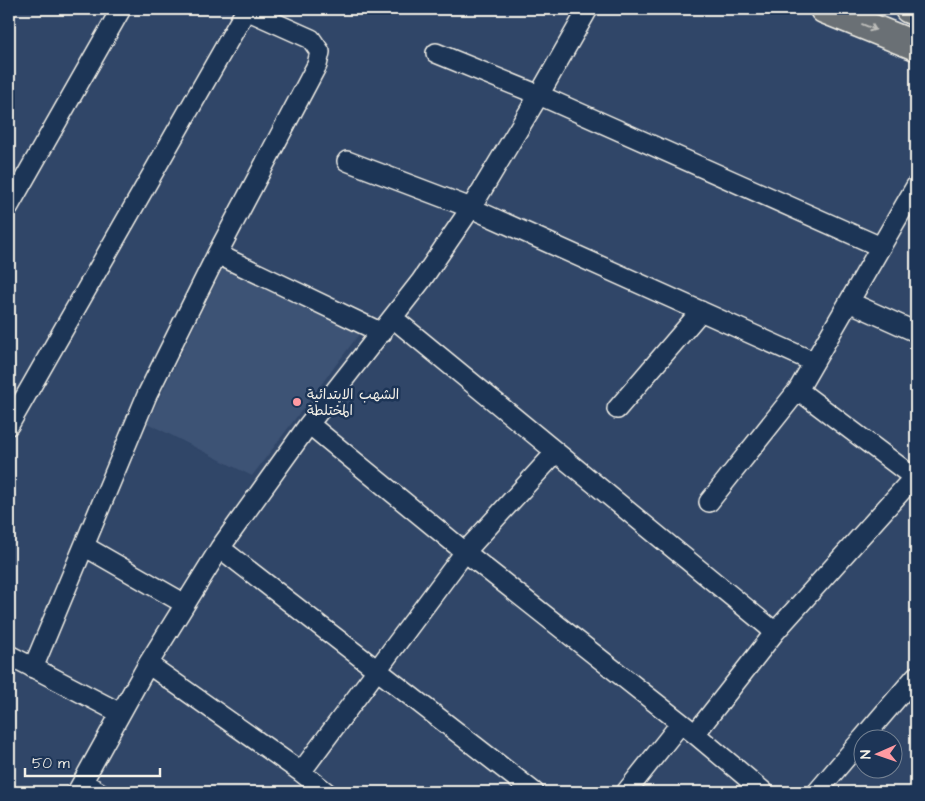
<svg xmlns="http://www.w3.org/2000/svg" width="925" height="801" viewBox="0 0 925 801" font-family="'Architects Daughter','Playpen Sans Arabic',sans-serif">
<rect width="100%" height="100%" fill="#304668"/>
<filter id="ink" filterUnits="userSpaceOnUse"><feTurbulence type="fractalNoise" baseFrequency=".02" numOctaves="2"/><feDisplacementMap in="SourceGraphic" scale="10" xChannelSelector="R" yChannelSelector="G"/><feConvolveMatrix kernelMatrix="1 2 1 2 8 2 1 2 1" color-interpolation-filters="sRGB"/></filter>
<g filter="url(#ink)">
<!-- built -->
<path fill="#3d5274" d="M223,268L360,333L252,476L147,423Z"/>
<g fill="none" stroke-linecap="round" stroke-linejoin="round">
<defs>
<path id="minor" d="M436,53L539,95L881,247
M347,161L471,208L814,362
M9,206L121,9
M217,254L382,333
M849,302L916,332
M393,318L775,632
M798,390L916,479
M617,409L701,311
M309,424L465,552L695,734L764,792
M9,425L246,10
M709,502L798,390L916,186
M84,546L185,604
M220,548L534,792
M9,655L120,713
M148,664L301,772L326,792
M33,668L147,395L217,254L317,65L320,52L311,39L244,9
M695,734L775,632L914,477
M863,738L916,676
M301,772L465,552L556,452
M83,782L99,792
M77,792L148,664L220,548L309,424L421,281L471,208L539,95L588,9
M626,792L681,723
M817,792L862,739"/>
<path id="primary" d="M824,9L916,46
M909,9L916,12"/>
</defs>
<!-- minor casing -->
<use href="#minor" stroke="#f4f1e8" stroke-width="22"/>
<!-- primary casing -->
<use href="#primary" stroke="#f4f1e8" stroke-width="31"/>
<!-- minor -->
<use href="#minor" stroke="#1d3557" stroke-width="19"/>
<!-- primary -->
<use href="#primary" stroke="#6a7074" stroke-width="28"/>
</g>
<!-- one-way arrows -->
<defs><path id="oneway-shaft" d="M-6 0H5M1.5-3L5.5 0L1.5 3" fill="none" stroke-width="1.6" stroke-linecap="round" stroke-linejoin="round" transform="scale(1.25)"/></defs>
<use stroke="#bdbdba" href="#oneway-shaft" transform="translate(869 27) rotate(22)"/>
</g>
<!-- markers -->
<circle fill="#ff9aa2" stroke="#1d3557" stroke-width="2" cx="297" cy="402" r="5"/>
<g text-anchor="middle" stroke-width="5" stroke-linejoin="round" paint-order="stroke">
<!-- poi labels -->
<g font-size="14" fill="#f4f1e8" stroke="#1d3557" text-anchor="start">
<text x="307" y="399">الشهب الابتدائية<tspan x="307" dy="16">المختلطة</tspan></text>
</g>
</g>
<!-- margin -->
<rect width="925" height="801" fill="none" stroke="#1d3557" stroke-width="30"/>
<rect x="15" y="15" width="895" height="771" fill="none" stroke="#f4f1e8" stroke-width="2" filter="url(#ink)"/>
<!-- north arrow -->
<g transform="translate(878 754) rotate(268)"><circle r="24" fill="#1d3557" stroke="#738091"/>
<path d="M0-4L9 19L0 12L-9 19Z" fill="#ff9aa2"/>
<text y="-8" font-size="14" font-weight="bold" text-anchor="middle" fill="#f4f1e8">N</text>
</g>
<!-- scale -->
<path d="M25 768v8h135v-8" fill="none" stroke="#f4f1e8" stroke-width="2.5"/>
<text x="32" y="768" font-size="15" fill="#f4f1e8" stroke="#1d3557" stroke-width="4" paint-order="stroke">50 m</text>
</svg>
